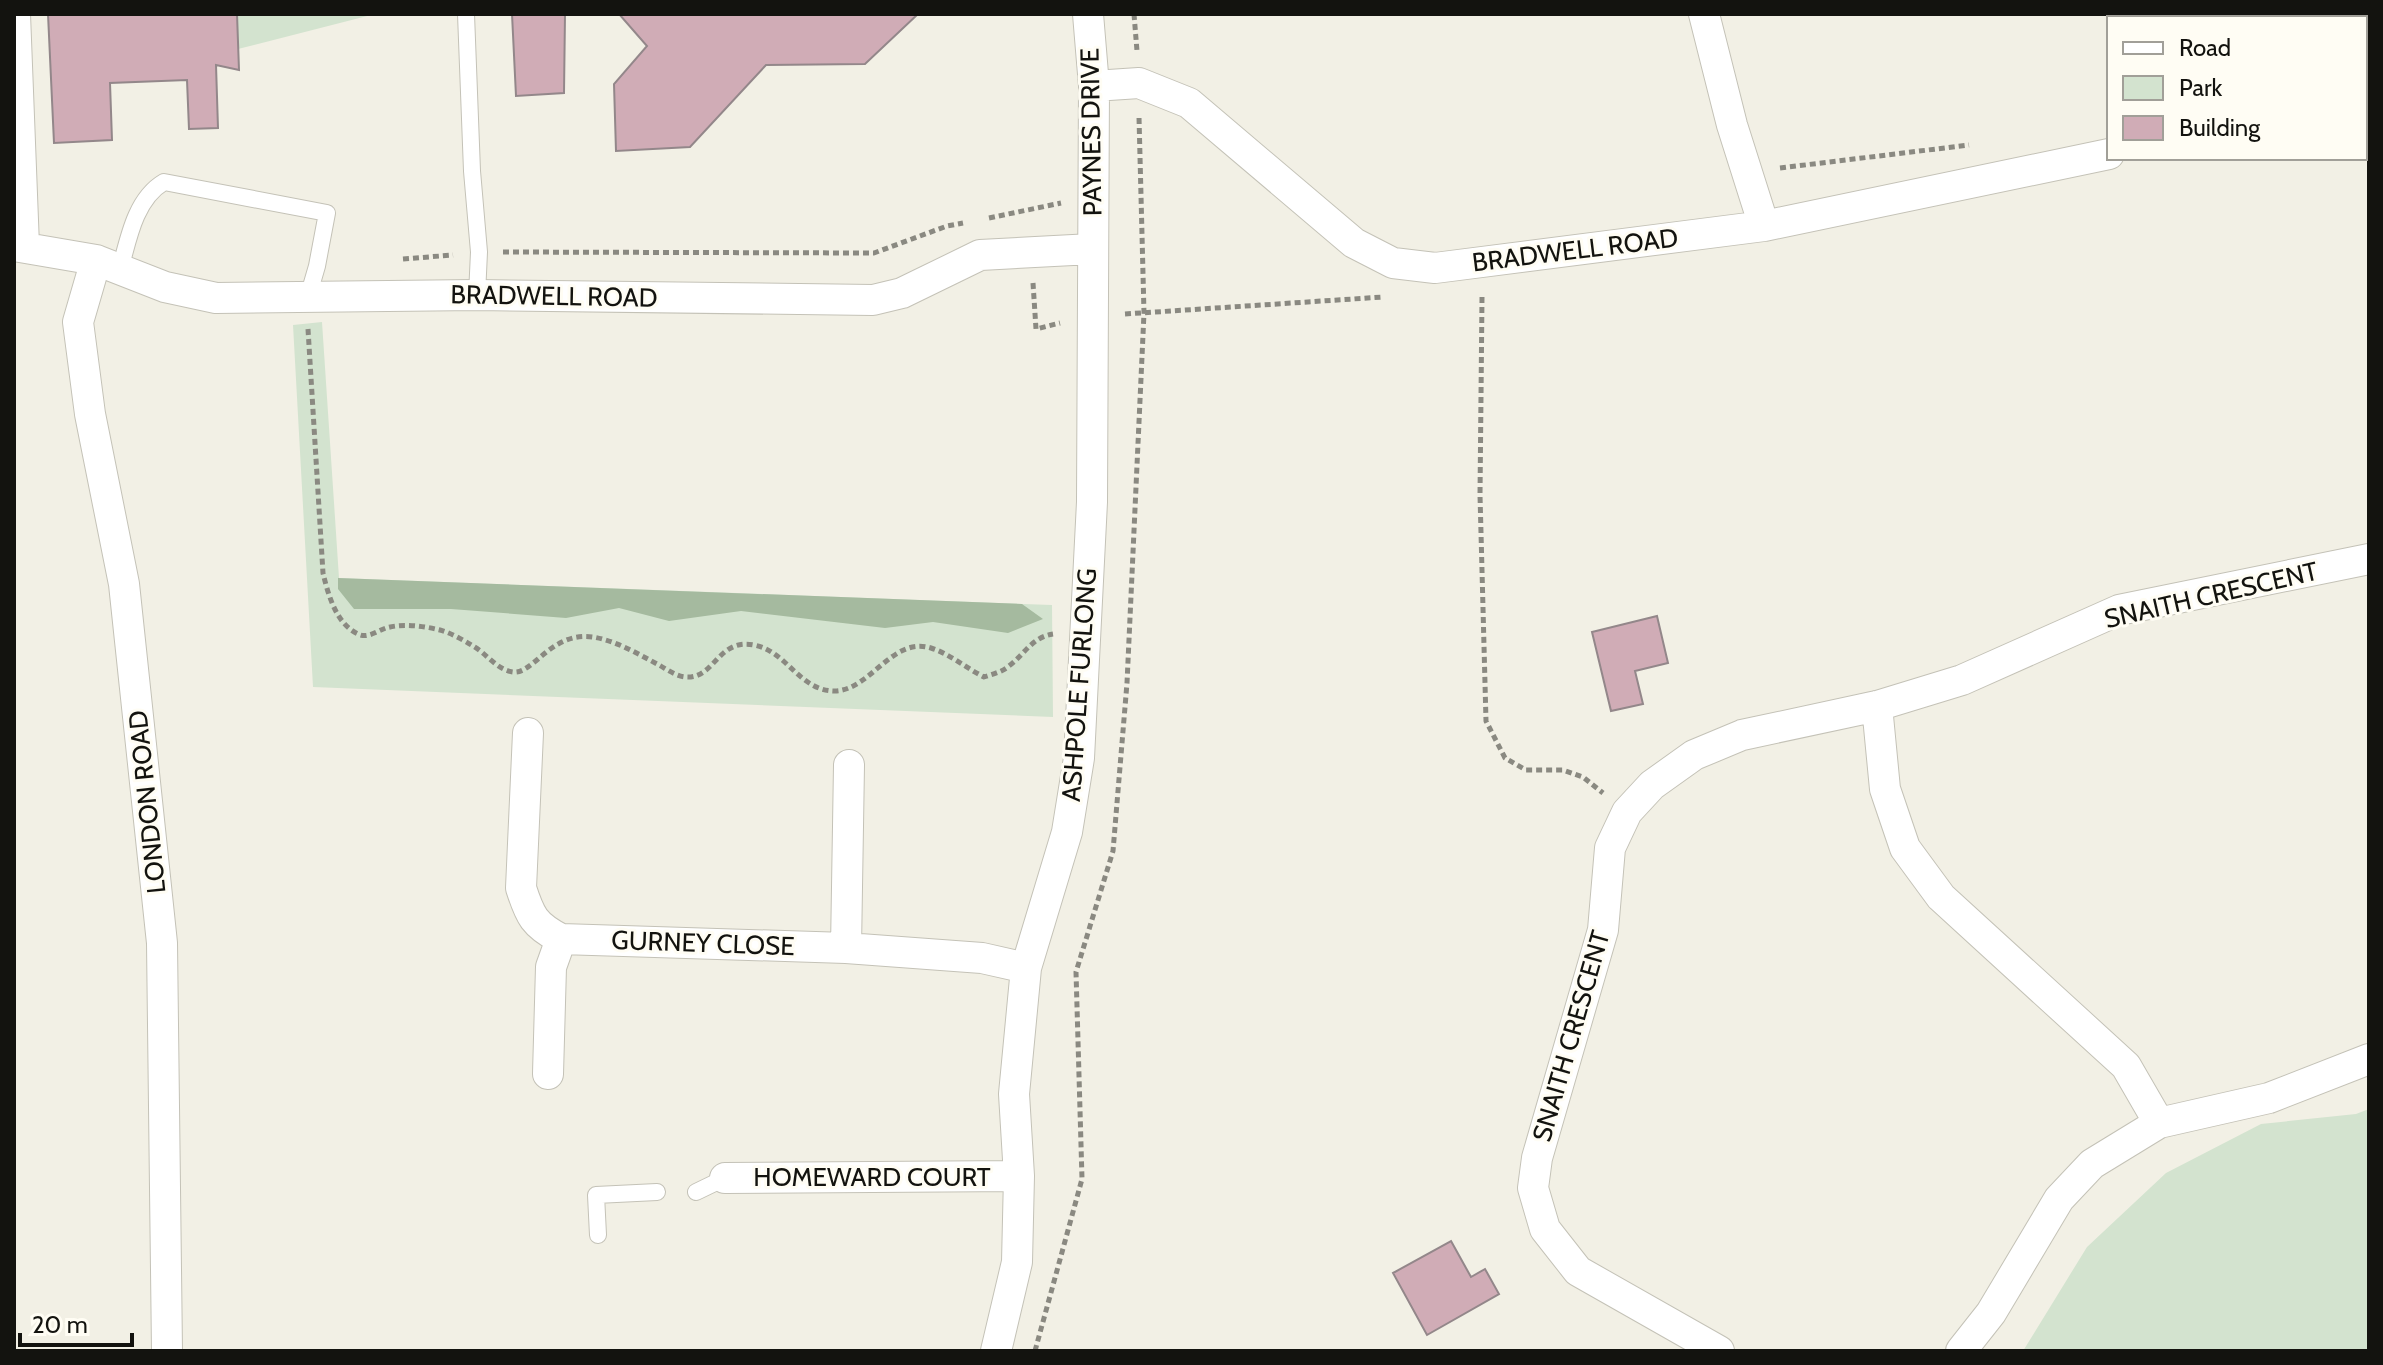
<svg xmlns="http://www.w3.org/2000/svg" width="2383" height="1365" viewBox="0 0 2383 1365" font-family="Cabin,sans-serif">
<rect width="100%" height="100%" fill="#f2f0e5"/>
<!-- green -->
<path fill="#d3e3cf" d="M237,14H375L238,49Z
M322,322L339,578L1052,605L1053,717L313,687L293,325Z
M2369,1109V1351H2023L2087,1247L2166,1173L2261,1124L2356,1114Z"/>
<!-- forest -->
<path fill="#a5ba9f" d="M338,578L1022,604L1043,619L1008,633L933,622L885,628L741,611L669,621L619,608L566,618L451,609H354L338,589Z"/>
<!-- building -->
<path fill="#d0acb6" stroke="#93878a" stroke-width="2" d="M48,14H237L239,70L216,65L218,128L189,129L187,80L110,83L112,140L54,143Z
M512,14H565L564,93L516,96Z
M619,14H918L865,64L766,65L690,147L616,151L614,84L647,46Z
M1657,616L1668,663L1635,671L1643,704L1611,711L1592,632Z
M1451,1241L1471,1277L1485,1269L1499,1294L1427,1335L1393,1273Z"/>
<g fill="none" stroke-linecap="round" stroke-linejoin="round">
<defs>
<path id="service" d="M466,14L472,171L479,252L477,295
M120,270C128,240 135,199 164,182L327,213L317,266L308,297
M696,1192L725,1178
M598,1235L596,1195L657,1192"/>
<path id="minor" d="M15,14L24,246
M1704,14L1732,125L1764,226
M1094,86L1139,83L1189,103L1354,243L1393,263L1435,268L1764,226L2109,154
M2365,100L2369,99
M14,246L96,260L165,287L216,298L477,295L873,300L902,293L980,255L1092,249
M96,260L78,322L90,414L124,584L162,943L167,1351
M1877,706L1885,789L1905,848L1941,897L2126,1066L2159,1123
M528,733L521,888C530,916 534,925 561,939L846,948L982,958L1026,968
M846,948L849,765
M548,1074L551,967L561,939
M725,1178L1019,1176
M996,1351L1017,1262L1019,1176L1014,1094L1026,968L1067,832L1079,758L1092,502L1094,86L1088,14
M1719,1351L1578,1271L1545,1229L1533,1188L1537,1158L1603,930L1610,848L1627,812L1652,785L1694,755L1742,735L1877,706L1962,680L2119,610L2369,559
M1961,1351L1991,1313L2059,1199L2092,1164L2159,1123L2269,1098L2369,1059"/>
</defs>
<!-- service casing -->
<use href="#service" stroke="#c4c2b7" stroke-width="18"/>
<!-- minor casing -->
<use href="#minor" stroke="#c4c2b7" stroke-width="32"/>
<!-- path -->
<path stroke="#8a8981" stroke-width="5" stroke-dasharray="6 4" stroke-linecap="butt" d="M1134,14L1137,51
M1780,168L1969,145
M989,218L1061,203
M503,252L874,253L947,226L963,223
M403,259L453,255
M1033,283L1036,329L1060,323
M1482,297L1480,495L1486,721L1505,758L1526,770H1563L1583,777L1603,793
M1125,314L1383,297
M308,329L323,573C328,594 336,624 358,634C367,639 377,631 386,628C403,623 423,626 440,630C451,633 463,640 473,646C486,653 497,670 513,672C533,675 551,631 593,637C617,641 638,654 659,665C668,670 677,677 687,677C715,678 718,638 754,645C787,651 799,691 835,691C871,690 892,636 931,648C950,654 966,668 984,677C993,674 1002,672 1009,666C1025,654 1032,637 1053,634
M1035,1351L1082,1179L1076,972L1113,851L1127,683L1144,313L1139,117"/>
<!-- service -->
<use href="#service" stroke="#fff" stroke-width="16"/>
<!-- minor -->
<use href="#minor" stroke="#fff" stroke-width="30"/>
</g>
<g text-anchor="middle" stroke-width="6" stroke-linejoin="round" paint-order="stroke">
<!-- street labels -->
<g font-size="26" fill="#13130f" stroke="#fffdf4">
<text transform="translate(1091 132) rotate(-91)" y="9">PAYNES DRIVE</text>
<text transform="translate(1575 250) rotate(-7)" y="9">BRADWELL ROAD</text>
<text transform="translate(554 296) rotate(1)" y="9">BRADWELL ROAD</text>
<text transform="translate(2211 595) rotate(-13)" y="9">SNAITH CRESCENT</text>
<text transform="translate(1079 685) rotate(-86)" y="9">ASHPOLE FURLONG</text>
<text transform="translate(147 802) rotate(-96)" y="9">LONDON ROAD</text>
<text transform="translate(703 943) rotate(2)" y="9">GURNEY CLOSE</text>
<text transform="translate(1571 1036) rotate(-74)" y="9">SNAITH CRESCENT</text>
<text x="872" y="1186">HOMEWARD COURT</text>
</g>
</g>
<!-- border -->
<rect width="2383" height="1365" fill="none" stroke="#13130f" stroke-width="32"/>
<!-- legend -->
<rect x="2107" y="16" width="260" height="144" fill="#fffdf4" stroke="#a19f98" stroke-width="2"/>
<rect x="2123" y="42" width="40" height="12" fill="#ffffff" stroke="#a19f98" stroke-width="2"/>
<text x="2179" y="56" font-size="24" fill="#13130f">Road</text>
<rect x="2123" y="76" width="40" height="24" fill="#d3e3cf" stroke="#a19f98" stroke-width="2"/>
<text x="2179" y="96" font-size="24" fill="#13130f">Park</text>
<rect x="2123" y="116" width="40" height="24" fill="#d0acb6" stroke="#a19f98" stroke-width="2"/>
<text x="2179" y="136" font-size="24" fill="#13130f">Building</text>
<!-- scale -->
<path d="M20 1333v12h112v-12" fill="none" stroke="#13130f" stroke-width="4"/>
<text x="32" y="1333" font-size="24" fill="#13130f" stroke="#fffdf4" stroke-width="6" paint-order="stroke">20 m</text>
</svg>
